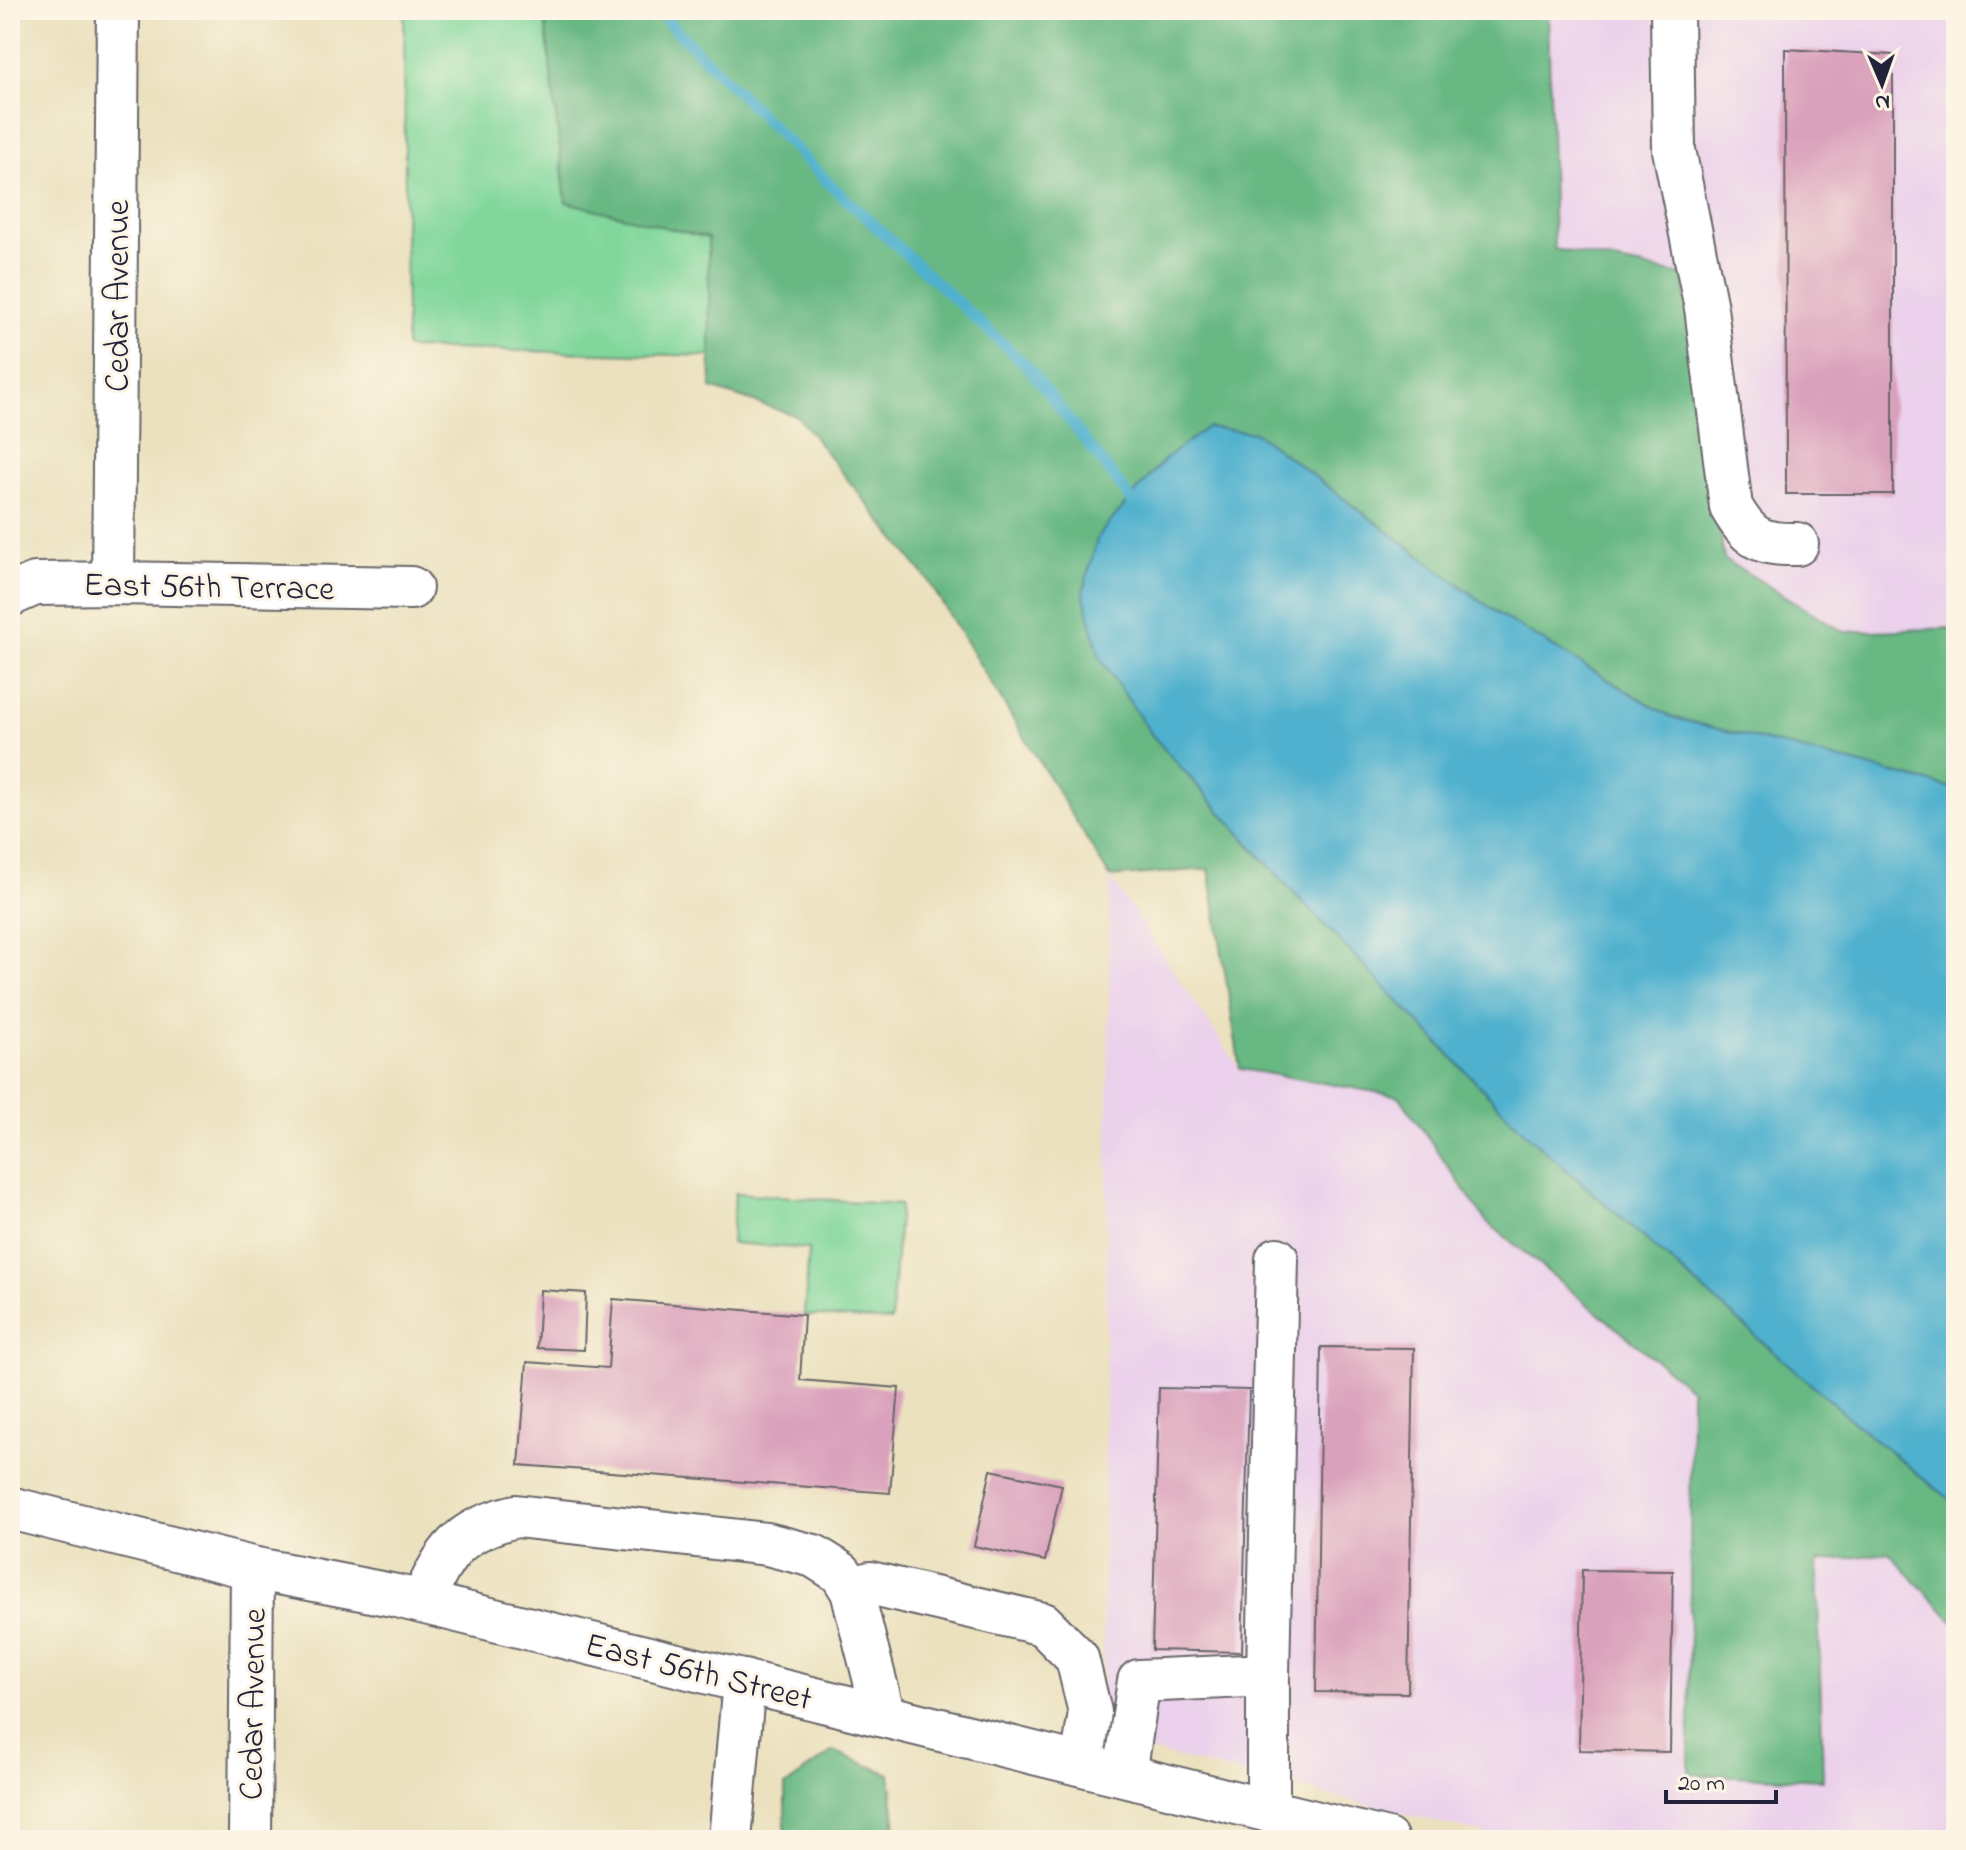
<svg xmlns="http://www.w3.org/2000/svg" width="1966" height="1850" viewBox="0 0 1966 1850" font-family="'Indie Flower',sans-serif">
<rect width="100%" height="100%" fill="#fcf5e5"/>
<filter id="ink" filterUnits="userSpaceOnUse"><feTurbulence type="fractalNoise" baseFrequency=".0125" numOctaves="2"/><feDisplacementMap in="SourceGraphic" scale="16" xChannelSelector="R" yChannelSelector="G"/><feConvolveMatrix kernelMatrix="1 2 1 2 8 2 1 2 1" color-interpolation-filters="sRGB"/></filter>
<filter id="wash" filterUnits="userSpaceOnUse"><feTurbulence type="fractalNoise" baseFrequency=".006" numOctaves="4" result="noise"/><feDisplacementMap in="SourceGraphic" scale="32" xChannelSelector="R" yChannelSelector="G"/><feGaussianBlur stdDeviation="1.8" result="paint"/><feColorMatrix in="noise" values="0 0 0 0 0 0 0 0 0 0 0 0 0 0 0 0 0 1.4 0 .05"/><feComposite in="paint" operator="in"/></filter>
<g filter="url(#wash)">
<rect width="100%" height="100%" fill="#ebe1be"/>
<!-- built -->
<path fill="#ebd1eb" d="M1548,10H1956V628L1844,632L1724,559L1683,276L1554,249Z
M1110,877L1240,1069L1399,1096L1486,1221L1691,1389L1689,1774L1822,1780L1817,1561L1889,1553L1956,1625V1840H1509L1102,1739Z"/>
<!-- green -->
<path fill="#81d79b" stroke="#527c6b" stroke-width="2" d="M404,10H544L566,201L708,238L711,356L406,348Z
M735,1193L900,1205L891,1321L804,1315L809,1249L731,1243Z"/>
<!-- forest -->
<path fill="#68b883" stroke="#456d5f" stroke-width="2" d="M544,10H1548L1554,249L1683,275L1724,559L1844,632L1956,628V789L1671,717L1501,616L1256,433L1165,459L1098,536L1100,658L1152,735L1290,889L1527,1135L1862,1429L1956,1504V1625L1889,1553L1817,1562L1823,1780L1689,1774L1691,1389L1486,1221L1399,1096L1240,1069L1209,869L1110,877L928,580L797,416L711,388L708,238L566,202Z
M833,1751L890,1774L897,1840H785V1786Z"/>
<!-- water -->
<path fill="#4fb1ce" stroke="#386a84" stroke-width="2" d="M1207,427L1256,433L1501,616L1671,717L1956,789V1504L1862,1429L1527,1135L1290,889L1152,735L1100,658L1083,592L1098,536L1165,459Z"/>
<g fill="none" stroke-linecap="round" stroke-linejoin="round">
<!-- stream -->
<path stroke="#4fb1ce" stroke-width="11" d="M656,10L833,187L1027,366L1131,499"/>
</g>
<g id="blocks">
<!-- building -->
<path fill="#daa1bc" d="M1785,49L1893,55V494H1786Z
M540,1290L586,1293L584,1350L537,1348Z
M613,1299L804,1315L800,1380L899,1388L890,1493L519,1465L527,1362L608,1368Z
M1321,1347L1414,1348L1408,1693L1316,1692Z
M1159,1388L1249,1390L1242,1652L1152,1650Z
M991,1470L1062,1485L1045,1561L974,1546Z
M1582,1570L1673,1571L1670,1752L1579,1750Z"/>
</g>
</g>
<g filter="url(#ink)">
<use href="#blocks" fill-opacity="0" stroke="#686569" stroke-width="2"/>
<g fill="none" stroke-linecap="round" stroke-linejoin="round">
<defs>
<path id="minor" d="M1672,10L1674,150L1706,308L1731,507C1749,538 1760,545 1797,544
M113,583L118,10
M10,595L35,584L113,583L411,588
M10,1508L252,1568L397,1596L1387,1840
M852,1591L870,1583L1043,1624L1077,1658L1090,1712L1082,1764
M422,1602C446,1550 458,1530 516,1516L767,1544L814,1556L841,1573L852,1591L884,1716
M1268,1675L1277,1259
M1125,1775L1139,1681L1268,1675V1811
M250,1840L252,1568
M730,1840L744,1681"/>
</defs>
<!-- minor casing -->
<use href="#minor" stroke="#686569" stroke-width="46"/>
<!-- minor -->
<use href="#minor" stroke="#fff" stroke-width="42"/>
</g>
</g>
<g text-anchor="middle" stroke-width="6" stroke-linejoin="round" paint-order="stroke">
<!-- street labels -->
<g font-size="34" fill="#22223b" stroke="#fcf5e5">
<text transform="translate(116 296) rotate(-90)" y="12">Cedar Avenue</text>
<text transform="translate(209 585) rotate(1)" y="12">East 56th Terrace</text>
<text transform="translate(699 1670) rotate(14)" y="12">East 56th Street</text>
<text transform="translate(251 1704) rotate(-89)" y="12">Cedar Avenue</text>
</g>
</g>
<!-- margin -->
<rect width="1966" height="1850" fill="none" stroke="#fcf5e5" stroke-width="40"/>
<!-- north arrow -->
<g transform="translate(1882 84) rotate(178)" stroke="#fcf5e5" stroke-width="6" paint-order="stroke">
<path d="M0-6L14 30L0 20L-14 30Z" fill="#22223b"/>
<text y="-12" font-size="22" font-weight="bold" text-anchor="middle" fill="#22223b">N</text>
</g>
<!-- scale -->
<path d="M1666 1790v12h110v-12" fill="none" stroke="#22223b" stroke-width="4"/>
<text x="1678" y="1790" font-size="24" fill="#22223b" stroke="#fcf5e5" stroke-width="6" paint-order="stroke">20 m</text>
</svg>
